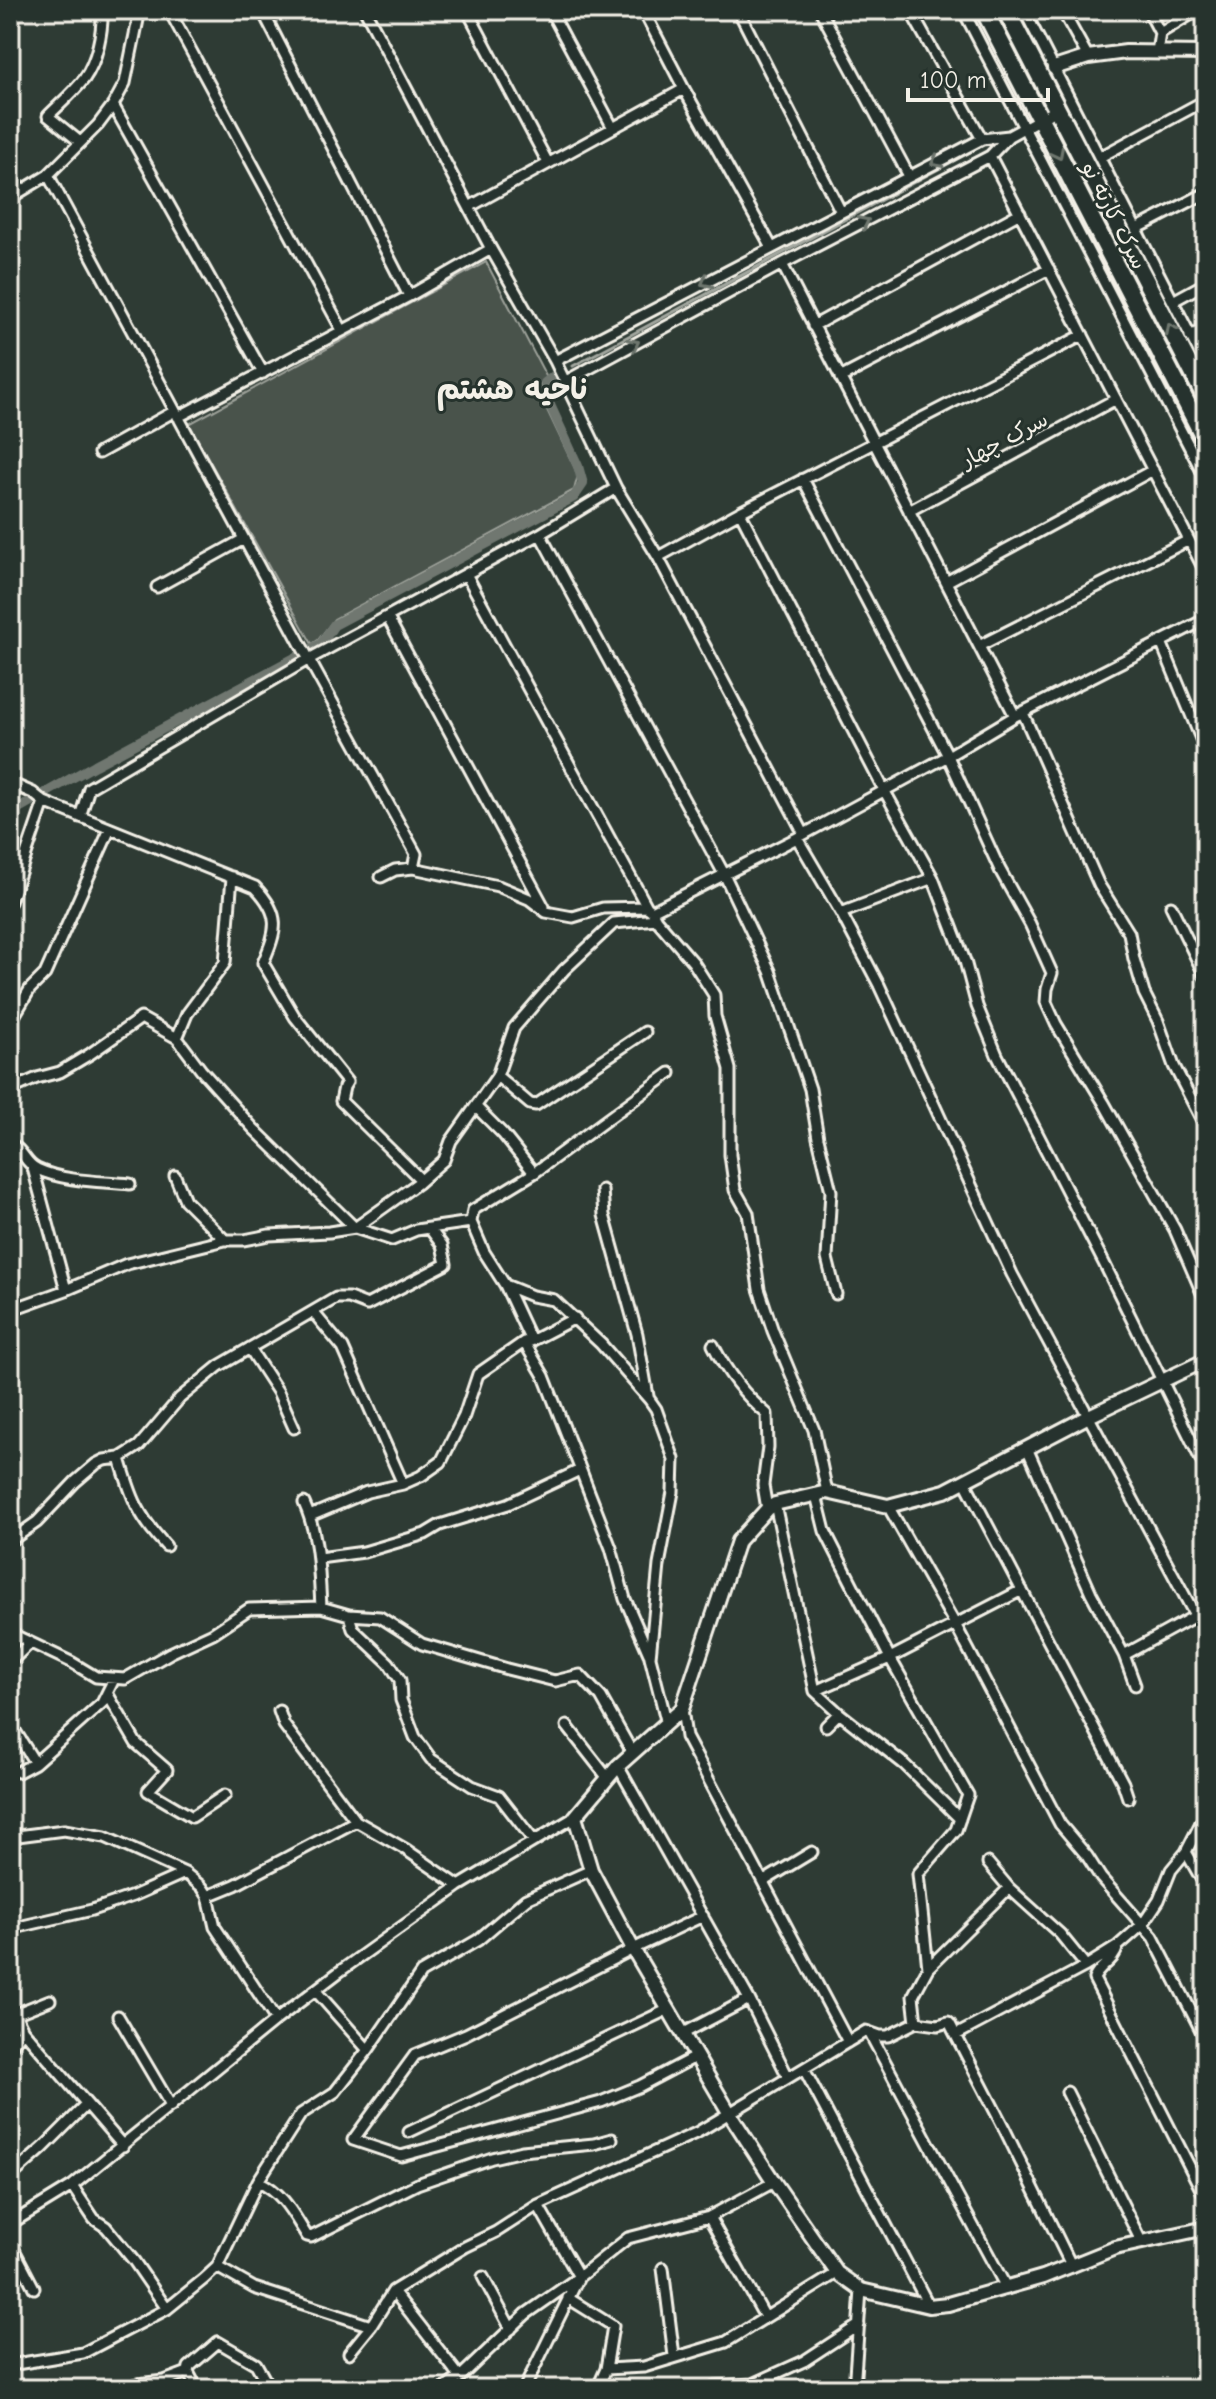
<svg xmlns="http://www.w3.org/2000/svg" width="1216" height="2399" viewBox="0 0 1216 2399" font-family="'Comic Neue','Playpen Sans Arabic',sans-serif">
<rect width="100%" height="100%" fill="#2e3b34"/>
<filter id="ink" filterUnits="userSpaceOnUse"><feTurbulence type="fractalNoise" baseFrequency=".0125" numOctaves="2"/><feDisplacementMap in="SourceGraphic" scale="16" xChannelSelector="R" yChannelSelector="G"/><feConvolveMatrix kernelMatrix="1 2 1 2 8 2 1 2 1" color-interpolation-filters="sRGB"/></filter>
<g filter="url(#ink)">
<!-- green -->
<path fill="#48524c" stroke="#9ea29a" stroke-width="2" d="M486,262L547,378L540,384L539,393L578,475L574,490L334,619L318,640L312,644L189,424Z"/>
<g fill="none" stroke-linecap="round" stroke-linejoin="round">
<!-- stream -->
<path stroke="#a4a8a0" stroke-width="3" d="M573,366L985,144"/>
<!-- canal -->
<path stroke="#6f7770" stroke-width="10" d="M10,813L95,765L308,651L321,644L334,625L574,497L583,484L578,466L545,394V383L554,376"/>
<defs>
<path id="street" d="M169,10L342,330
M262,10L409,296
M365,10L491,249L555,361L616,488L658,557L804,834
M467,10L548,163
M550,10L613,128
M643,10L684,89L772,248
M738,10L841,212
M820,10L909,176
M910,10L982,139
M963,10L1206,479
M1024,10L1206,366
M1062,10L1088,57
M1148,10L1160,33L1157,52
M1160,33L1198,10
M113,105L263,373
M80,142L48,116C60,104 74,92 84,79C97,61 103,31 102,10
M990,156L1206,573
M1100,157L1206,100
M48,175L306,654L416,854L413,868
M10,198L48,175L98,125L113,105L125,83L140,10
M469,207L684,89
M1136,229L1206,193
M782,264L1015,716
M1173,301L1206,283
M813,326L1020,213
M1190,336L1206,328
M555,361L982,139L1009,136
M840,378L1049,269
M566,381L782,264L990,156L1009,136L1058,109
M178,417L409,296L491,249
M99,453L175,411
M803,479L948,756L1000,870L1030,924L1052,973L1047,989L1046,1002L1056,1024L1104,1103L1175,1230L1206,1302
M909,511L1116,399
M740,512L884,790L933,878L965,961L977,1006L997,1055L1104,1263L1206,1470
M540,534L724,874L770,971L810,1089L818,1138L831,1191L827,1258L836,1294
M658,557L740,512L1083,335
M466,574L647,907
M946,582L1153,470
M157,587L244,539
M388,618L544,907
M1161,642L1206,751
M979,646L1189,540
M1023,713L1099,885L1129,933L1134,959L1144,993L1158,1021L1174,1066L1206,1128
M10,783L33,793L44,802L255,887C282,915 277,930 263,963L295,1017L347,1082L344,1087L341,1101L421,1180
M80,817L89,788L309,659L540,534L616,488
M797,838L841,913L879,985L1012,1274L1195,1615
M381,877L395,870L413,868L498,886L529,899L546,912L573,917L603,908L647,907L652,911L797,838L948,756L1015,716L1206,619
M10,902L44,802
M1171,906L1206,978
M841,913L933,878
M656,919L693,962L714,995L715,1016L730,1069V1155L735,1190L748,1213L759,1289L773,1331L814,1430L827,1492
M10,1023L30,989L45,974L110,829
M177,1038L187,1014L225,963L232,877
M497,1076L530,1104L536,1105L645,1032
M10,1090L37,1078L60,1072L90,1054L141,1018L177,1038L201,1070L253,1128L355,1228L418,1183L444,1160L451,1141L497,1076L514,1028L564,970L614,923L656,919L652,911
M476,1107L503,1134L534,1173
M10,1144C23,1149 25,1164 37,1169C65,1182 100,1181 130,1184
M33,1168L66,1290
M175,1176L185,1200L225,1240
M602,1190L604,1215L637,1334L648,1396
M505,1285L532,1296L554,1300L601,1344L649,1399L656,1409L674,1459L673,1492L659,1565L650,1657L667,1724
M10,1310L66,1290L127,1264L225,1240H244L269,1235L329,1232L355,1228L392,1240L416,1230L471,1222
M313,1312L343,1348L403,1484
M531,1341L505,1285L484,1252L471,1222L473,1210L534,1173L670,1073
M524,1342L544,1376L611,1548L625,1599L649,1654
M713,1345C726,1371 744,1395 767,1414L768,1447L763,1485L767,1509
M250,1349L278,1392L294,1428
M1027,1448L1091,1593L1124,1655L1135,1685
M120,1458C131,1497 138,1516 166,1546
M965,1482L1123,1783L1128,1798
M816,1495L825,1531L890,1658L968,1795L956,1830L918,1874L928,1968L913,1996L916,2022
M304,1503C319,1536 319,1572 321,1607
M775,1504L815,1691L839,1713L904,1764L960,1819
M888,1506L955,1624L1060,1824L1087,1856L1101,1878L1153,1937L1206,2040
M310,1516L367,1492L403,1484L421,1476L441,1462L464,1416L478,1374L524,1342L531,1341L575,1318
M10,1541L37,1522L75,1482L96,1464L104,1460L120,1458L139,1446L180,1398L219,1366L336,1298H349L367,1305L446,1264L442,1245L430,1229
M319,1558L364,1552L425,1534L440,1525L508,1504L580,1470
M349,1615L353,1629L389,1663L400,1680L401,1700L415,1737L431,1759L472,1786L499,1796L534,1841
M10,1633L71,1662L96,1677L125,1679L170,1653L213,1633L249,1609L321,1607L349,1615L380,1617L422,1644L507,1669L555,1681L580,1675L601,1697L632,1752
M1124,1655L1206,1610
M10,1662L30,1643
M815,1691L890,1658L1022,1590
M107,1693L136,1743L167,1770L148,1791L192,1817L225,1795
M682,1709L686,1737L848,2042
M279,1711L284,1725L356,1821L405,1849L459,1886
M10,1723L35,1763
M567,1726L607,1777
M826,1726L839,1713
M618,1766L749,1999L788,2077
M18,1772L35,1763L102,1703L114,1679
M10,1837L64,1830L105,1837L185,1873L202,1887L208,1896L215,1927L276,2020
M1186,1852L1206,1887
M988,1863L1009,1888L1060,1934L1086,1966
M764,1881L812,1852
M208,1896L235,1885L356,1821
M10,1913L14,1928
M10,1929L92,1910L133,1896L185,1873
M1118,1946C1113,1964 1100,1964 1094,1979L1206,2199
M928,1968L1009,1888
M315,1990L368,2050
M15,2014L23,2030L123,2146
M10,2016L50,2000
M118,2016L171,2106
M869,2032L1007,2289
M684,2033L749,1999
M956,2035L1086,1966L1118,1946L1143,1924L1159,1900L1171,1870L1186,1852L1206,1813
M10,2048L23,2030
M697,2056L640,2086L601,2102L401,2156L353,2140L415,2055L466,2034L633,1949L703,1916
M804,2069L929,2306
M1067,2092L1142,2243
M409,2132L669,2009
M10,2177L43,2148L87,2104
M258,2181C283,2192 293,2214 307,2236L311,2237L417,2184L492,2158L522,2151L594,2144L612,2139
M72,2186L94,2219L106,2227L134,2261L167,2309
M709,2217L765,2317
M10,2224L72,2186L276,2020L343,1969L459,1886L575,1817
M10,2242L34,2288
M217,2267L254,2288L371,2326
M663,2268L674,2356
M483,2277L511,2329
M393,2291L460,2377
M568,2298L613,2326L606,2369L597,2389
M349,2353L371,2326L393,2291L465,2247L496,2232L538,2205L698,2132L866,2031L880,2036H888L916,2022L938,2025L948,2022L950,2024L1004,2128L1072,2267
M10,2365L83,2353L167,2309L204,2279L217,2267L258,2181L301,2114L335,2092L368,2050L421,1973L478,1940L526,1899L591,1870
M606,2369L644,2367L726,2342L837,2273
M188,2372L197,2389
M10,2383L14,2389
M714,2386L753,2384L804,2361L859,2325
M123,2389L137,2384L164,2381L188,2372L189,2367L218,2342L256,2364L270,2389
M444,2389L460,2377L526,2314L579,2277L538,2205
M524,2389L579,2277L628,2238L709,2217L774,2182
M854,2389L861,2290"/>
<path id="secondary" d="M1054,68L1088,57L1126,52L1206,53
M1206,1360L1087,1417L945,1491L888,1506L827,1492L775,1504L767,1509L738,1541L682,1709L618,1766L575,1817L591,1870L633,1949L730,2114L774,2182L837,2273L861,2290L929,2306L948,2304L1043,2277L1115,2248L1206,2228"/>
<path id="highway" d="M984,10L1206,441
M1006,10L1206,398"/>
</defs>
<!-- street casing -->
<use href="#street" stroke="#f4f1e8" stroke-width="15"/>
<!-- secondary casing -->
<use href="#secondary" stroke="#f4f1e8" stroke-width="18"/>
<!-- highway casing -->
<use href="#highway" stroke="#f4f1e8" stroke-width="22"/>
<!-- street -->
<use href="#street" stroke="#26332d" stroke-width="9"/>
<!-- secondary -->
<use href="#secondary" stroke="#26332d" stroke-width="12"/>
<!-- highway -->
<use href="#highway" stroke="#26332d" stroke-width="16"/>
</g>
<!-- one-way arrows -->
<defs><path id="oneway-chevron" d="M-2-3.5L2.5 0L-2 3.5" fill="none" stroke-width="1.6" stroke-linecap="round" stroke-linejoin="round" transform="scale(2)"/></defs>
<g stroke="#6e766e">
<use href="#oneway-chevron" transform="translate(1058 154) rotate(63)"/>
<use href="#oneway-chevron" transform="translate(936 162) rotate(153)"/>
<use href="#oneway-chevron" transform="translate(864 222) rotate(-27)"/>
<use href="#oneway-chevron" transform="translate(706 282) rotate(152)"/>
<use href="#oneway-chevron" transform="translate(1171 329) rotate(-117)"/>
<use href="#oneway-chevron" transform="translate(634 344) rotate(-28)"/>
</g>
</g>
<g text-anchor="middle" stroke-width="6" stroke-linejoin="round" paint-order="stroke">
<!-- street labels -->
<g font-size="22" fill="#f4f1e8" stroke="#26332d">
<text transform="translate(1115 215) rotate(63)" y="8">سرک کارته نو</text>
<text transform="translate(1004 439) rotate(-28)" y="8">سرک چهار</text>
</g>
<!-- district labels -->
<g font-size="30" font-weight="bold" fill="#f4f1e8" stroke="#26332d">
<text x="512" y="399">ناحیه هشتم</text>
</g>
</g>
<!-- margin -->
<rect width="1216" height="2399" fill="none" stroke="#26332d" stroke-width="40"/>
<rect x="20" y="20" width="1176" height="2359" fill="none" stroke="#f4f1e8" stroke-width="3" filter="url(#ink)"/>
<!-- scale -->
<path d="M908 88v12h140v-12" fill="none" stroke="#f4f1e8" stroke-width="4"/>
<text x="920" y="88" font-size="24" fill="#f4f1e8" stroke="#26332d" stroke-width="6" paint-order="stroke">100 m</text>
</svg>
